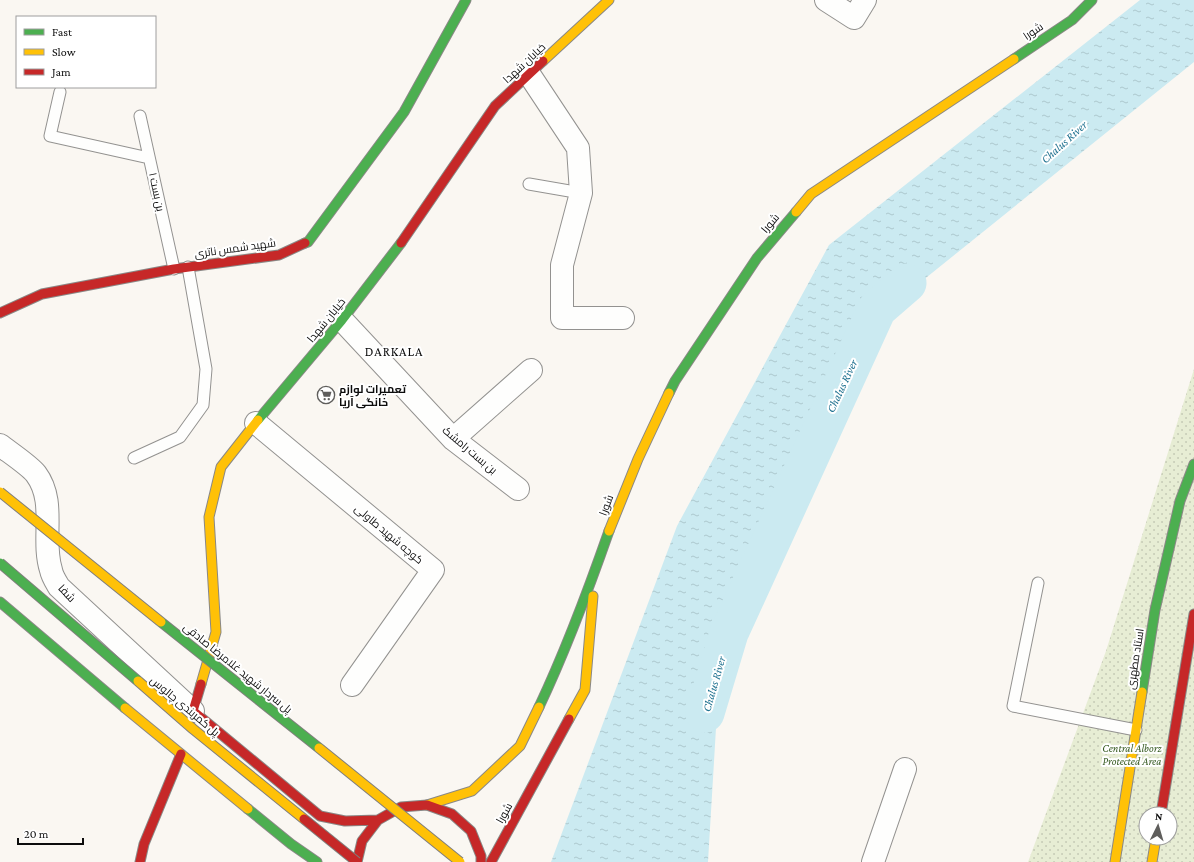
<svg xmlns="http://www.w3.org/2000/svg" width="1194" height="862" viewBox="0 0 1194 862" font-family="'Crimson Pro',Cairo,serif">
<defs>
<pattern id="grass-dots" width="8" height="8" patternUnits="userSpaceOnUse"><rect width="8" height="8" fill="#e7edd4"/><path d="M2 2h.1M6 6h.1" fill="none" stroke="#c5cab5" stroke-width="1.8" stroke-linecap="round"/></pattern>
<pattern id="water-ripples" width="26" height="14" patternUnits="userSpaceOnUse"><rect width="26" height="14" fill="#cbeaf1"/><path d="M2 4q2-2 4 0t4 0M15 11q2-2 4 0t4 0" fill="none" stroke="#adc8cd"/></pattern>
</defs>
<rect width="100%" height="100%" fill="#faf7f2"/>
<!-- grass -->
<path fill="url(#grass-dots)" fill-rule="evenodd" d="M1194,369V862H1028L1106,651ZM1146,814H1170V838H1146Z"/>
<!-- water -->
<path fill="url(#water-ripples)" d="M1140,0H1194V62L850,339L723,611L708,862H551L677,526L829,245Z"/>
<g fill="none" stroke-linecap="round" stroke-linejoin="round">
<!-- river -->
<path stroke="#cbeaf1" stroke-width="39" d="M705,713L729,633L877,309L907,283"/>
<defs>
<path id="lane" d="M60,92L50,136L149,158
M140,116L174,269
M529,184L581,193
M134,458L180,437L203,405L206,369L188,267
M1038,583L1013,706L1136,730"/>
<path id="street" d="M826,0L854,18L865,0
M529,74L578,148L581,193L562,265V318H623
M342,320L453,439L518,489
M256,423L433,570L352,685
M453,439L531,370
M0,445C9,452 30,466 36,474C57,502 41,539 51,570C52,576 56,582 59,587L193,711
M873,862L905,769"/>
<path id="fast" d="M1014,59L1072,20L1092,0
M305,243L308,242L404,112L466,0
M669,393L675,381L757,258L796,212
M258,420L342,320L401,243
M0,602L125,708
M1142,692L1155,610L1180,501L1194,464
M539,707C566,650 588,591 609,531
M248,809L291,844L317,862"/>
<path id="slow" d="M543,61L609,0
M796,212L811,194L1014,59
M609,531L638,459L669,393
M201,684L216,632L209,517L221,467L258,420
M125,708L248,809
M569,719L585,690L593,596
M427,805L472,791L520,746L539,707
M1115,862L1142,692
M1152,862L1156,838"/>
<path id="jam" d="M401,243L495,106L543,61
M0,313L42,294L174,269L279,255L305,243
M201,684L193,711L320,816L345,821L378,820
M1161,814L1194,614
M140,862L144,844L181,754
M357,862L362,841L378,820L401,807L427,805L452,814L471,831L481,856V862
M491,862L569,719"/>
</defs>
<!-- lane casing -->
<use href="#lane" stroke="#939290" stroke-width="13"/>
<!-- street casing -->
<use href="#street" stroke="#939290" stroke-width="24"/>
<!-- fast casing -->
<use href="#fast" stroke="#8a8886" stroke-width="11"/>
<!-- slow casing -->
<use href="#slow" stroke="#8a8886" stroke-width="11"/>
<!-- jam casing -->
<use href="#jam" stroke="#8a8886" stroke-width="11"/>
<!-- lane -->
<use href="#lane" stroke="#fefefd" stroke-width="11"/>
<!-- street -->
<use href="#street" stroke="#fefefd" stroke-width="22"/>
<!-- fast -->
<use href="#fast" stroke="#4caf50" stroke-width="9"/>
<!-- slow -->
<use href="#slow" stroke="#ffc107" stroke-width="9"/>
<!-- jam -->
<use href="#jam" stroke="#c62828" stroke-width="9"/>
<defs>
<path id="fast-bridge" d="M0,563L138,681
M161,622L319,748"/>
<path id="slow-bridge" d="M0,492L161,622
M138,681L193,729L304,819
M319,748L460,862"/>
<path id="jam-bridge" d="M304,819L357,862"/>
</defs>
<!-- fast-bridge casing -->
<use href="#fast-bridge" stroke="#807f7d" stroke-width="11" stroke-linecap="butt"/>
<!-- slow-bridge casing -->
<use href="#slow-bridge" stroke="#807f7d" stroke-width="11" stroke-linecap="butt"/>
<!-- jam-bridge casing -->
<use href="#jam-bridge" stroke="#807f7d" stroke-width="11" stroke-linecap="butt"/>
<!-- fast-bridge -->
<use href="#fast-bridge" stroke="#4caf50" stroke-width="9"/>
<!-- slow-bridge -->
<use href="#slow-bridge" stroke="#ffc107" stroke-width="9"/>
<!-- jam-bridge -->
<use href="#jam-bridge" stroke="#c62828" stroke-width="9"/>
</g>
<!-- icons -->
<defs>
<symbol id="supermarket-ring" viewBox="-11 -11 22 22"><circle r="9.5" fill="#fff" stroke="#5f5e5c" stroke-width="1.5"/><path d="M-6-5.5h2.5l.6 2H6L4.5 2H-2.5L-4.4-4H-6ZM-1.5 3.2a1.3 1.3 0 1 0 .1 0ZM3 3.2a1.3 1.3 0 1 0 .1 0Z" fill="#5f5e5c"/></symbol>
</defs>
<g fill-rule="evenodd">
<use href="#supermarket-ring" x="316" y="385" width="20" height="20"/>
</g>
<g text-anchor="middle" stroke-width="4" stroke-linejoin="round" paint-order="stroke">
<!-- street labels -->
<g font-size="11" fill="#0c0c0c" stroke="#fff">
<text transform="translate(1033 31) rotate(-34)" y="4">شورا</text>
<text transform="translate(524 63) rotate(-43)" y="4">خیابان شهدا</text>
<text transform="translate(157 192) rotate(78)" y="4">بن بست ۱</text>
<text transform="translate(770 223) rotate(-50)" y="4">شورا</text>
<text transform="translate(235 248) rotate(-8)" y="4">شهید شمس ناتری</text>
<text transform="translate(326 320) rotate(-51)" y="4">خیابان شهدا</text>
<text transform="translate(470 450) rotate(40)" y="4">بن بست رامشک</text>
<text transform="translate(606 505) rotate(-69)" y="4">شورا</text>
<text transform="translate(389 534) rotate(40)" y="4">کوچه شهید طاولی</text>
<text transform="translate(67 593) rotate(47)" y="4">شفا</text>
<text transform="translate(1135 659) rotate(-81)" y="4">استاد مطهری</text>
<text transform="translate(238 668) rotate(39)" y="4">پل سردار شهید غلامرضا صادقی</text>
<text transform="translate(185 706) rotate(40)" y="4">پل کمربندی چالوس</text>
<text transform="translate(504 813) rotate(-61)" y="4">شورا</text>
</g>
<!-- poi labels -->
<g font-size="11" font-weight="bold" fill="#0c0c0c" stroke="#fff" text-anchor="start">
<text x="339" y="393">تعمیرات لوازم<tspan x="339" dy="13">خانگی آریا</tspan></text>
</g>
<!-- park labels -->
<g font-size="11" font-style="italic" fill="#395d24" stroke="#fff">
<text x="1132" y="752">Central Alborz<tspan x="1132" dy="13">Protected Area</tspan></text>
</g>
<!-- water labels -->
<g font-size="12" font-style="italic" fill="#227391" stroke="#fff">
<text transform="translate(1064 142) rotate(-42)" y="4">Chalus River</text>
<text transform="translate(842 386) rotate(-65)" y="4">Chalus River</text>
<text transform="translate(714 684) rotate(-74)" y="4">Chalus River</text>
</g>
<!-- quarter labels -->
<g font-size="13" letter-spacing="1" fill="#0c0c0c" stroke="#fff">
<text x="394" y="356">DARKALA</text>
</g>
</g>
<!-- legend -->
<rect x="16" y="16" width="140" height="72" fill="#ffffff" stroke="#9e9e9e"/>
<rect x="24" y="29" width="20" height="6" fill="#4caf50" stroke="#9e9e9e"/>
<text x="52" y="36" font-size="12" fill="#0c0c0c">Fast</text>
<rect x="24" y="49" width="20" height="6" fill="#ffc107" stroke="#9e9e9e"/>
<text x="52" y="56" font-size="12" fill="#0c0c0c">Slow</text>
<rect x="24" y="69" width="20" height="6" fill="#c62828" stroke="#9e9e9e"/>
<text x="52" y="76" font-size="12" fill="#0c0c0c">Jam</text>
<!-- north arrow -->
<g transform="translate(1158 826) rotate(5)"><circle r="19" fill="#ffffff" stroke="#9e9e9e"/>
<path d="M0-3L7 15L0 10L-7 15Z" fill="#5f5e5c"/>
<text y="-6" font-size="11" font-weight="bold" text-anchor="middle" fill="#0c0c0c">N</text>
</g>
<!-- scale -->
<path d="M18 838v6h65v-6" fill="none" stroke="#0c0c0c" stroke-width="2"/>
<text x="24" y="838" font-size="12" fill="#0c0c0c" stroke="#ffffff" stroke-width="3" paint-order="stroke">20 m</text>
</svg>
